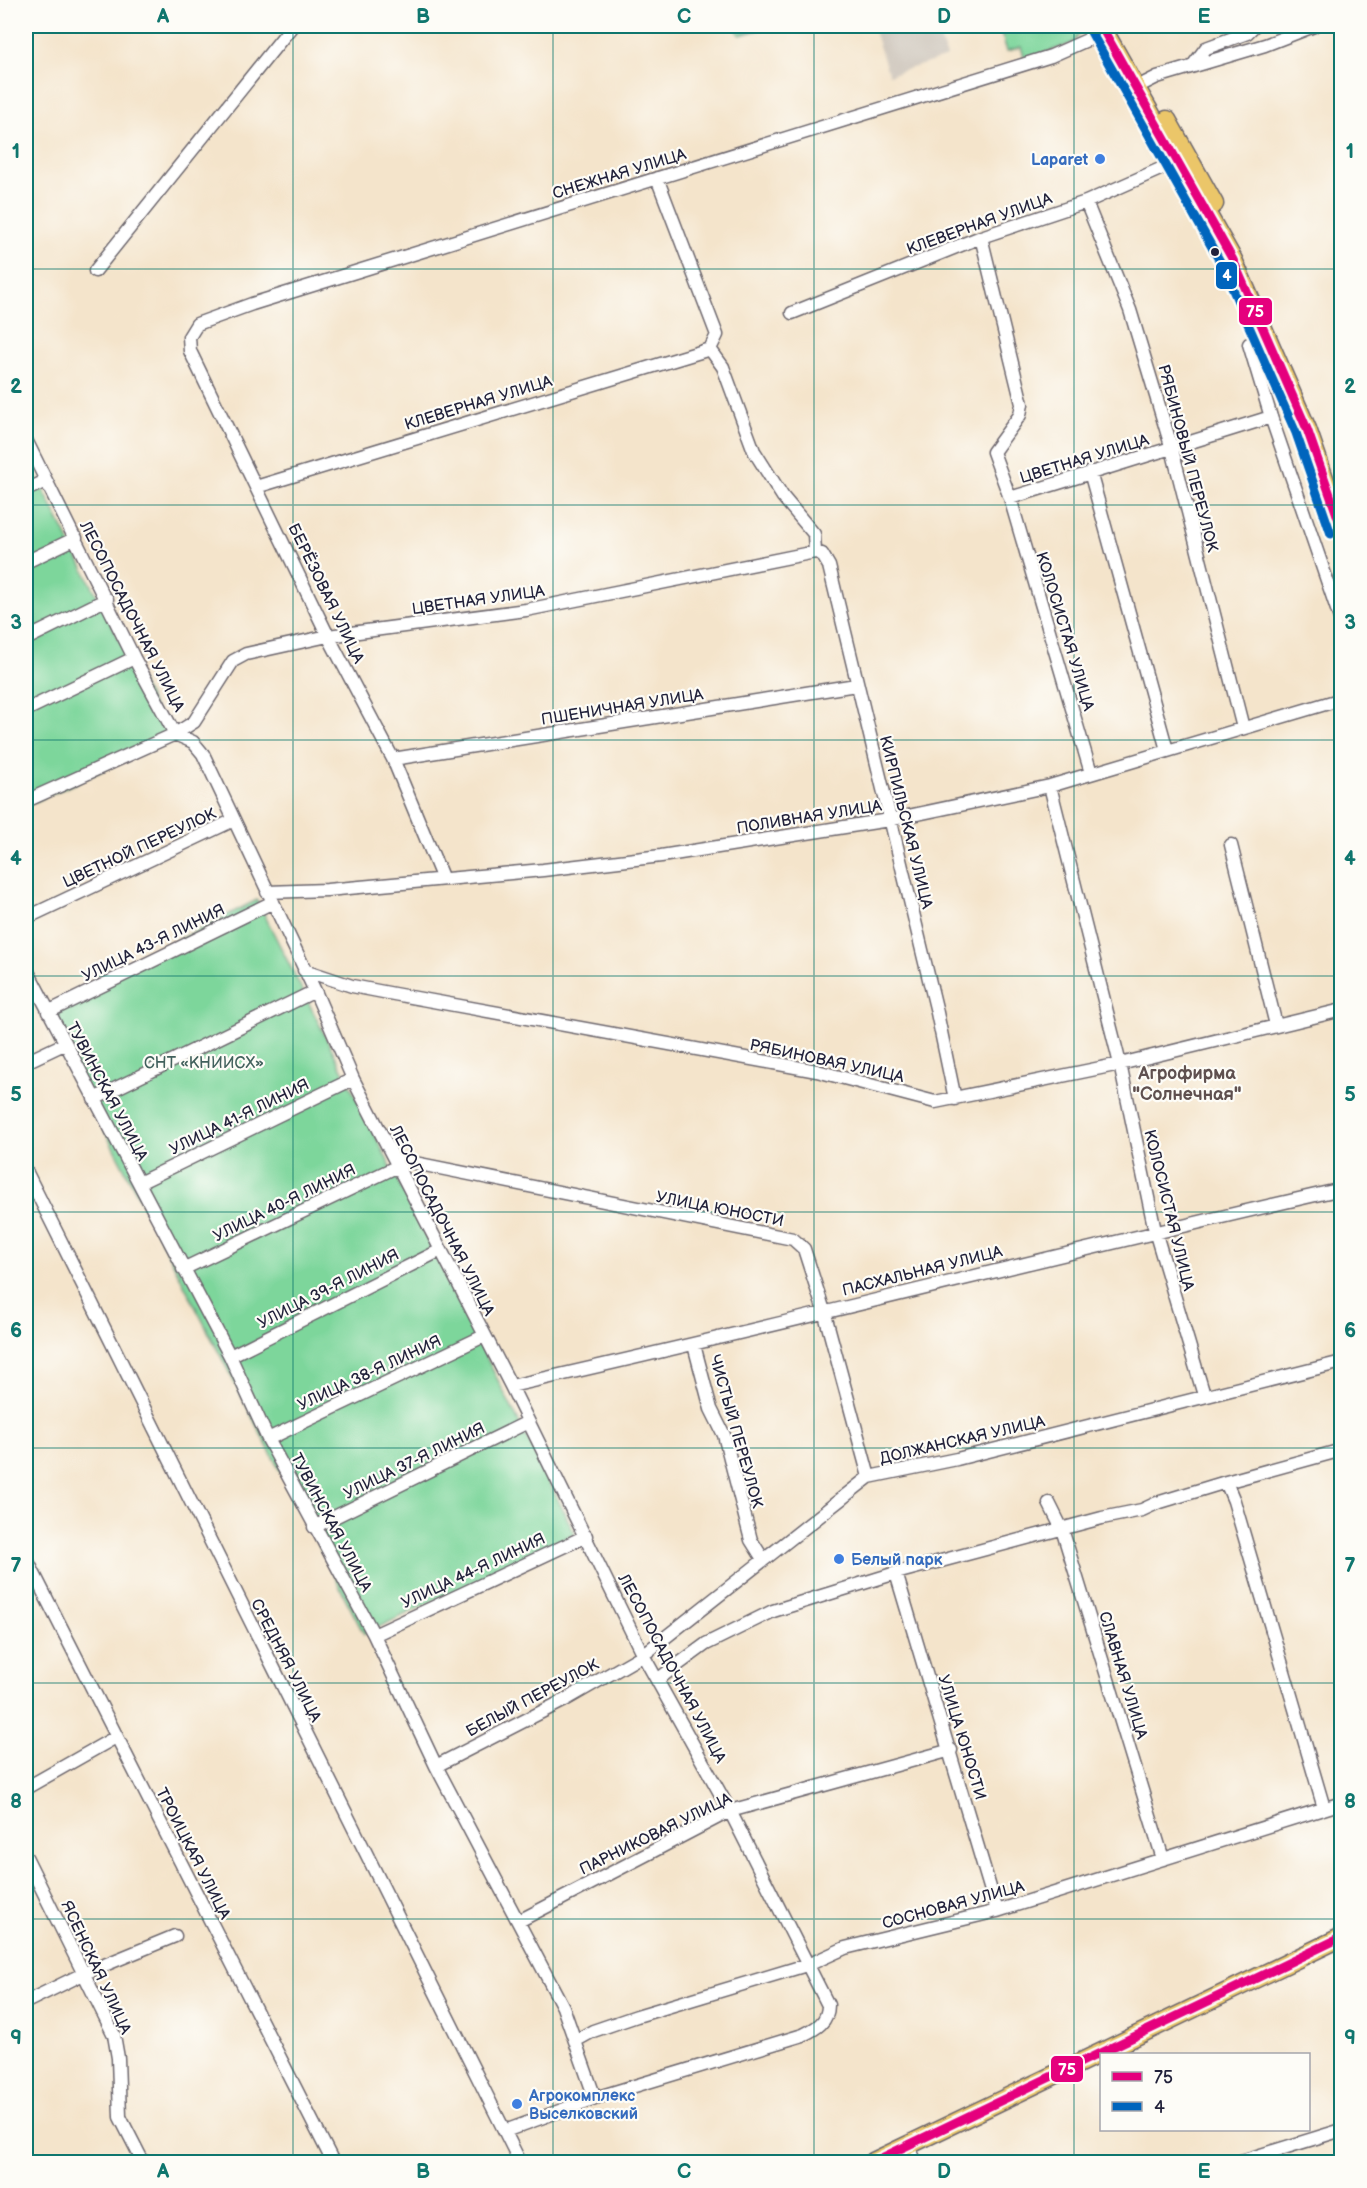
<svg xmlns="http://www.w3.org/2000/svg" width="1367" height="2188" viewBox="0 0 1367 2188" font-family="'Balsamiq Sans',sans-serif">
<rect width="100%" height="100%" fill="#fdfcf7"/>
<filter id="ink" filterUnits="userSpaceOnUse"><feTurbulence type="fractalNoise" baseFrequency=".0167" numOctaves="2"/><feDisplacementMap in="SourceGraphic" scale="12" xChannelSelector="R" yChannelSelector="G"/><feConvolveMatrix kernelMatrix="1 2 1 2 8 2 1 2 1" color-interpolation-filters="sRGB"/></filter>
<filter id="wash" filterUnits="userSpaceOnUse"><feTurbulence type="fractalNoise" baseFrequency=".008" numOctaves="4" result="noise"/><feDisplacementMap in="SourceGraphic" scale="24" xChannelSelector="R" yChannelSelector="G"/><feGaussianBlur stdDeviation="1.35" result="paint"/><feColorMatrix in="noise" values="0 0 0 0 0 0 0 0 0 0 0 0 0 0 0 0 0 1.4 0 .05"/><feComposite in="paint" operator="in"/></filter>
<g filter="url(#wash)">
<rect width="100%" height="100%" fill="#f4e4cb"/>
<!-- industrial -->
<path fill="#cbc2b8" d="M881,26H935L947,57L889,75L873,28Z"/>
<!-- green -->
<path fill="#7dd69b" stroke="#507c6b" stroke-width="1.5" d="M735,26H772L740,35Z
M999,26H1085L1073,43L1025,60L1021,47L1007,51Z
M26,456L170,739L26,806Z
M257,900L575,1534L364,1634L42,1009Z"/>
</g>
<g filter="url(#ink)">
<g fill="none" stroke-linecap="round" stroke-linejoin="round">
<defs>
<path id="minor" d="M1194,64L1206,48L1247,33L1254,26
M1135,88L1157,77L1265,45L1314,26
M657,178L717,335L710,349
M1086,202L1130,310L1172,449L1243,728
M981,237L1022,404L1020,415L993,452L1010,498L1091,773
M95,271L292,26
M792,313L981,237L1086,202L1176,162
M1249,344L1271,417L1342,624
M710,349L723,367L754,451L783,497L814,534L815,552
M26,440L134,658L175,734L193,742L203,754L315,991L353,1079L511,1386L643,1655L730,1811L828,2005C828,2022 817,2028 803,2035L595,2098L505,2131
M1090,472L1167,750
M256,487L710,349
M26,490L46,481
M1010,498L1271,417
M26,562L76,538
M26,639L107,599
M26,710L134,658
M393,759L856,685
M1050,786L1120,1064L1155,1231L1204,1395
M26,801L175,734L194,722L233,661L246,654L328,636L526,610L815,552L822,554L829,566L936,1008L955,1099
M1231,845L1276,1025
M442,877L393,759L328,636L190,351L189,337L197,324L252,304L1051,56L1105,32
M267,892L327,890L543,870L661,856L889,820L1050,786L1342,699
M26,918L234,820
M26,968L230,1356L268,1439L374,1635L436,1766L563,2007L595,2098
M304,970L352,986L394,994L817,1071L935,1102L1120,1064L1342,1010
M48,1012L273,902
M26,1062L64,1044
M94,1099L315,991
M395,1159L793,1239L804,1249L824,1311L869,1477
M26,1171L520,2162
M139,1183L353,1079
M183,1269L398,1166
M694,1345L711,1409L724,1435L751,1540L763,1559
M230,1356L441,1250
M511,1386C789,1324 1064,1252 1342,1189
M268,1439L484,1336
M1226,1482L1342,1450
M1049,1503L1062,1529L1163,1859
M314,1527L528,1422
M26,1558L333,2162
M896,1573L997,1911
M374,1635L586,1536
M657,1680L706,1644L773,1611L896,1573L1102,1518L1142,1510L1157,1503L1226,1482L1234,1501L1324,1808
M436,1766L565,1700L643,1655L869,1477L957,1459L1342,1362
M26,1788L116,1737
M26,1857L114,2035L118,2058L120,2117L143,2162
M519,1921L730,1811L951,1750
M26,2002L85,1973L175,1936
M575,2041L593,2031L637,2016L810,1964L845,1948L997,1911L1342,1803
M908,2146L916,2162
M1238,2162L1342,2130"/>
<path id="highway" d="M1101,26L1233,260L1307,429L1342,530
M1167,120L1214,204
M873,2162L1342,1937"/>
</defs>
<!-- minor casing -->
<use href="#minor" stroke="#6c666d" stroke-width="15"/>
<!-- highway casing -->
<use href="#highway" stroke="#6c666d" stroke-width="21"/>
<!-- minor -->
<use href="#minor" stroke="#fff" stroke-width="12"/>
<!-- highway -->
<use href="#highway" stroke="#ebc669" stroke-width="18"/>
<defs>
<path id="bus-1" d="M1101,26L1233,260L1307,429L1342,529
M873,2162L1342,1937"/>
<path id="bus-2" d="M1091,32L1222,265L1296,433L1331,534"/>
</defs>
<!-- bus-1 casing -->
<use href="#bus-1" stroke="#fdfcf7" stroke-width="14"/>
<!-- bus-2 casing -->
<use href="#bus-2" stroke="#fdfcf7" stroke-width="14"/>
<!-- bus-1 -->
<use href="#bus-1" stroke="#e5007d" stroke-width="9"/>
<!-- bus-2 -->
<use href="#bus-2" stroke="#0065bd" stroke-width="9"/>
</g>
</g>
<!-- grid -->
<path fill="none" stroke="#0f766e" stroke-width="1.5" stroke-opacity="0.55" d="M293,26V2162M553,26V2162M814,26V2162M1074,26V2162M26,269H1342M26,505H1342M26,740H1342M26,976H1342M26,1212H1342M26,1448H1342M26,1683H1342M26,1919H1342"/>
<!-- markers -->
<g fill="#3f7fe0" stroke="#fdfcf7" stroke-width="2">
<circle cx="1100" cy="159" r="6"/>
<circle cx="839" cy="1559" r="6"/>
<circle cx="517" cy="2104" r="6"/>
</g>
<circle fill="#22223b" stroke="#fdfcf7" stroke-width="2" cx="1215" cy="252" r="5"/>
<g text-anchor="middle" stroke-width="4.5" stroke-linejoin="round" paint-order="stroke">
<!-- shop labels -->
<g font-size="16" font-weight="bold" fill="#366cbe" stroke="#fdfcf7" text-anchor="start">
<text x="1088" y="165" text-anchor="end">Laparet</text>
<text x="851" y="1565">Белый парк</text>
<text x="529" y="2101">Агрокомплекс<tspan x="529" dy="18">Выселковский</tspan></text>
</g>
<!-- street labels -->
<g font-size="16" fill="#22223b" stroke="#fdfcf7">
<text transform="translate(619 173) rotate(-17)" y="6">СНЕЖНАЯ УЛИЦА</text>
<text transform="translate(979 223) rotate(-20)" y="6">КЛЕВЕРНАЯ УЛИЦА</text>
<text transform="translate(478 402) rotate(-17)" y="6">КЛЕВЕРНАЯ УЛИЦА</text>
<text transform="translate(1084 458) rotate(-17)" y="6">ЦВЕТНАЯ УЛИЦА</text>
<text transform="translate(1189 458) rotate(75)" y="6">РЯБИНОВЫЙ ПЕРЕУЛОК</text>
<text transform="translate(327 593) rotate(64)" y="6">БЕРЁЗОВАЯ УЛИЦА</text>
<text transform="translate(478 599) rotate(-8)" y="6">ЦВЕТНАЯ УЛИЦА</text>
<text transform="translate(133 616) rotate(63)" y="6">ЛЕСОПОСАДОЧНАЯ УЛИЦА</text>
<text transform="translate(1066 631) rotate(73)" y="6">КОЛОСИСТАЯ УЛИЦА</text>
<text transform="translate(622 706) rotate(-9)" y="6">ПШЕНИЧНАЯ УЛИЦА</text>
<text transform="translate(809 816) rotate(-9)" y="6">ПОЛИВНАЯ УЛИЦА</text>
<text transform="translate(907 822) rotate(76)" y="6">КИРПИЛЬСКАЯ УЛИЦА</text>
<text transform="translate(139 847) rotate(-25)" y="6">ЦВЕТНОЙ ПЕРЕУЛОК</text>
<text transform="translate(153 942) rotate(-26)" y="6">УЛИЦА 43-Я ЛИНИЯ</text>
<text transform="translate(827 1060) rotate(12)" y="6">РЯБИНОВАЯ УЛИЦА</text>
<text transform="translate(108 1091) rotate(62)" y="6">ТУВИНСКАЯ УЛИЦА</text>
<text transform="translate(239 1116) rotate(-26)" y="6">УЛИЦА 41-Я ЛИНИЯ</text>
<text transform="translate(284 1202) rotate(-26)" y="6">УЛИЦА 40-Я ЛИНИЯ</text>
<text transform="translate(720 1208) rotate(11)" y="6">УЛИЦА ЮНОСТИ</text>
<text transform="translate(1170 1210) rotate(76)" y="6">КОЛОСИСТАЯ УЛИЦА</text>
<text transform="translate(443 1220) rotate(63)" y="6">ЛЕСОПОСАДОЧНАЯ УЛИЦА</text>
<text transform="translate(922 1270) rotate(-14)" y="6">ПАСХАЛЬНАЯ УЛИЦА</text>
<text transform="translate(328 1288) rotate(-27)" y="6">УЛИЦА 39-Я ЛИНИЯ</text>
<text transform="translate(369 1372) rotate(-25)" y="6">УЛИЦА 38-Я ЛИНИЯ</text>
<text transform="translate(737 1431) rotate(74)" y="6">ЧИСТЫЙ ПЕРЕУЛОК</text>
<text transform="translate(962 1439) rotate(-13)" y="6">ДОЛЖАНСКАЯ УЛИЦА</text>
<text transform="translate(414 1460) rotate(-26)" y="6">УЛИЦА 37-Я ЛИНИЯ</text>
<text transform="translate(332 1522) rotate(62)" y="6">ТУВИНСКАЯ УЛИЦА</text>
<text transform="translate(473 1570) rotate(-25)" y="6">УЛИЦА 44-Я ЛИНИЯ</text>
<text transform="translate(287 1660) rotate(63)" y="6">СРЕДНЯЯ УЛИЦА</text>
<text transform="translate(673 1668) rotate(62)" y="6">ЛЕСОПОСАДОЧНАЯ УЛИЦА</text>
<text transform="translate(1124 1675) rotate(73)" y="6">СЛАВНАЯ УЛИЦА</text>
<text transform="translate(532 1697) rotate(-28)" y="6">БЕЛЫЙ ПЕРЕУЛОК</text>
<text transform="translate(963 1737) rotate(73)" y="6">УЛИЦА ЮНОСТИ</text>
<text transform="translate(655 1833) rotate(-26)" y="6">ПАРНИКОВАЯ УЛИЦА</text>
<text transform="translate(194 1853) rotate(63)" y="6">ТРОИЦКАЯ УЛИЦА</text>
<text transform="translate(953 1904) rotate(-15)" y="6">СОСНОВАЯ УЛИЦА</text>
<text transform="translate(97 1967) rotate(65)" y="6">ЯСЕНСКАЯ УЛИЦА</text>
</g>
<!-- park labels -->
<g font-size="16" fill="#42615d" stroke="#fdfcf7">
<text x="204" y="1068">СНТ «КНИИСХ»</text>
</g>
<!-- neighbourhood labels -->
<g font-size="18" font-weight="bold" fill="#5f504f" stroke="#fdfcf7">
<text x="1187" y="1079">Агрофирма<tspan x="1187" dy="21">"Солнечная"</tspan></text>
</g>
</g>
<g stroke="#fdfcf7" stroke-width="2">
<rect x="1215" y="261" width="23" height="29" rx="6" fill="#0065bd"/>
<rect x="1238" y="297" width="35" height="29" rx="6" fill="#e5007d"/>
<rect x="1050" y="2055" width="34" height="28" rx="6" fill="#e5007d"/>
</g>
<g font-size="16" text-anchor="middle" font-weight="bold" fill="#fff">
<text x="1227" y="281">4</text>
<text x="1255" y="317">75</text>
<text x="1067" y="2075">75</text>
</g>
<!-- margin -->
<rect width="1367" height="2188" fill="none" stroke="#fdfcf7" stroke-width="66"/>
<!-- legend -->
<rect x="1100" y="2053" width="210" height="78" fill="#fdfcf7" stroke="#a5a5ac" stroke-width="1.5"/>
<rect x="1112" y="2072" width="30" height="9" fill="#e5007d" stroke="#a5a5ac" stroke-width="1.5"/>
<text x="1154" y="2083" font-size="18" fill="#22223b">75</text>
<rect x="1112" y="2102" width="30" height="9" fill="#0065bd" stroke="#a5a5ac" stroke-width="1.5"/>
<text x="1154" y="2113" font-size="18" fill="#22223b">4</text>
<rect x="33" y="33" width="1301" height="2122" fill="none" stroke="#0f766e" stroke-width="2"/>
<g font-size="20" text-anchor="middle" font-weight="bold" fill="#0f766e">
<text x="163" y="23">A</text>
<text x="423" y="23">B</text>
<text x="684" y="23">C</text>
<text x="944" y="23">D</text>
<text x="1204" y="23">E</text>
<text x="16" y="158">1</text>
<text x="1350" y="158">1</text>
<text x="16" y="393">2</text>
<text x="1350" y="393">2</text>
<text x="16" y="629">3</text>
<text x="1350" y="629">3</text>
<text x="16" y="865">4</text>
<text x="1350" y="865">4</text>
<text x="16" y="1101">5</text>
<text x="1350" y="1101">5</text>
<text x="16" y="1337">6</text>
<text x="1350" y="1337">6</text>
<text x="16" y="1572">7</text>
<text x="1350" y="1572">7</text>
<text x="16" y="1808">8</text>
<text x="1350" y="1808">8</text>
<text x="16" y="2044">9</text>
<text x="1350" y="2044">9</text>
<text x="163" y="2178">A</text>
<text x="423" y="2178">B</text>
<text x="684" y="2178">C</text>
<text x="944" y="2178">D</text>
<text x="1204" y="2178">E</text>
</g>
</svg>
